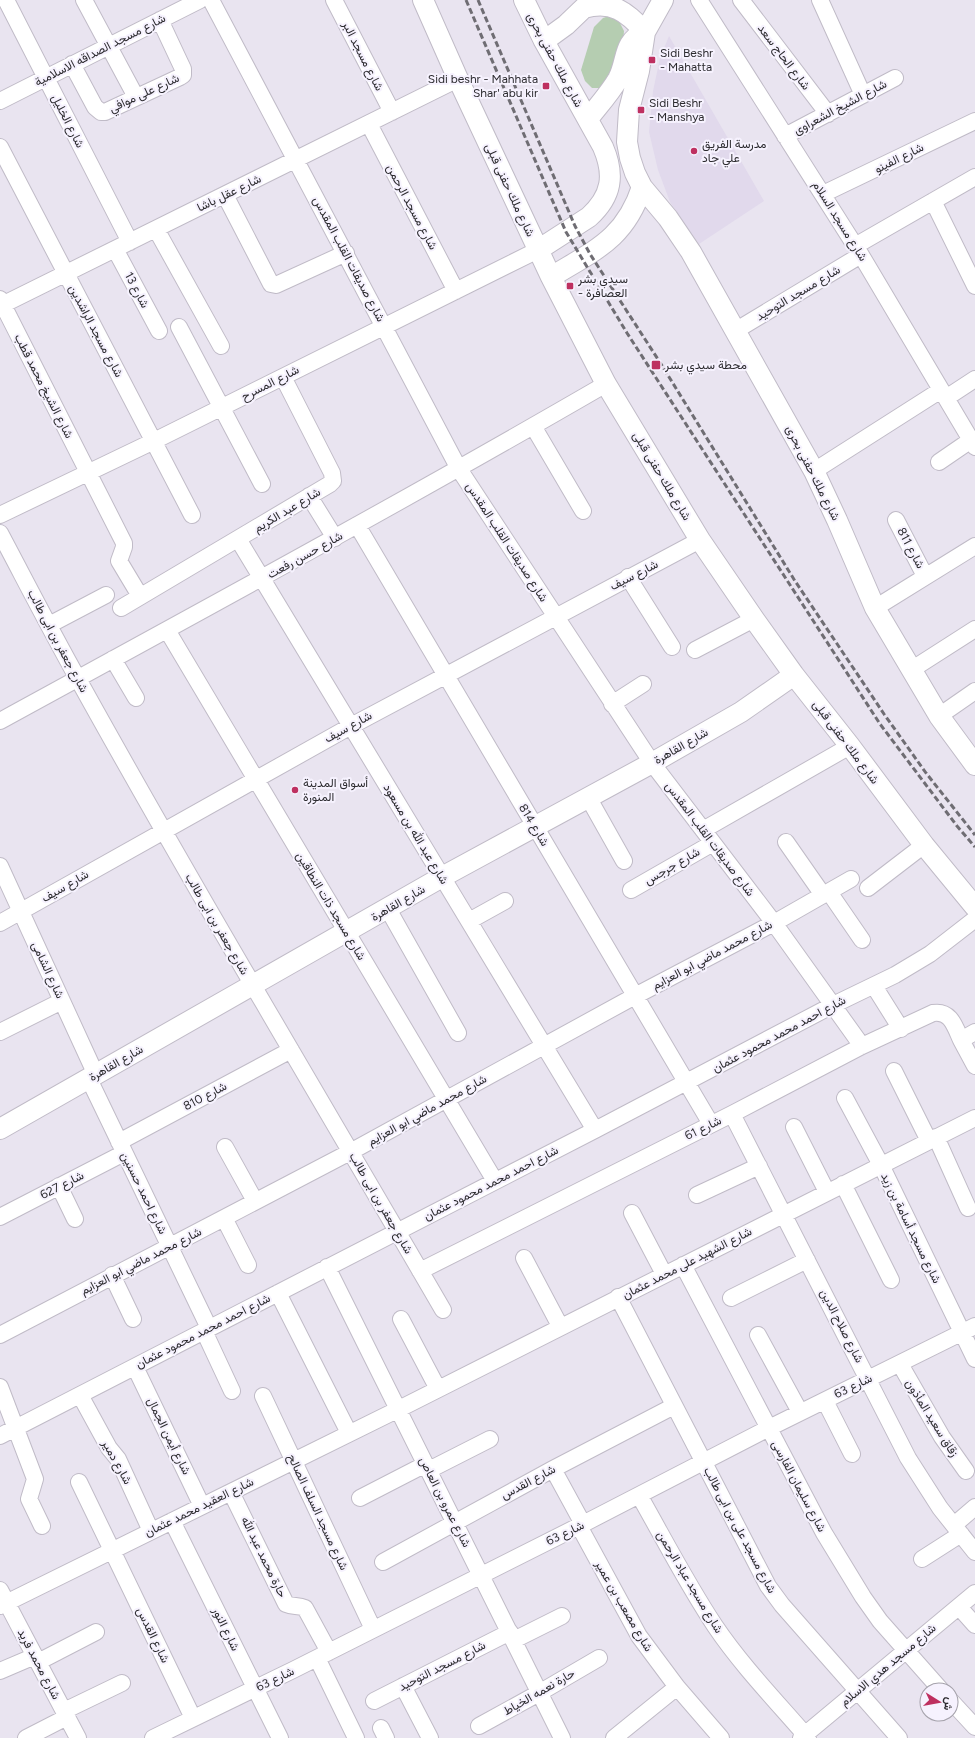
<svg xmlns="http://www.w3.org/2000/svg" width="975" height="1738" viewBox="0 0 975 1738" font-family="Figtree,Vazirmatn,sans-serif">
<rect width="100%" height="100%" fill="#e9e4f0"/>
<!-- built -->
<path fill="#e1d9ec" d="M669,36L764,201L699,244L670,202L658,170L649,132L653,91L660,58Z"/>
<!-- green -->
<path fill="#b5cdb1" d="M612,15L618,19L624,31L621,63L604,88H592L585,81L581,70L594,27L603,18Z"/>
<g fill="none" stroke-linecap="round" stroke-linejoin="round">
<defs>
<path id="minor" d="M6,0L130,242
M84,0L136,97
M211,0L459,469L652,763L774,923L862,1046
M334,0L392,112
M699,0L861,255L975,447
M741,0L828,114
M820,0L863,95
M72,64L95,107L101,112H105L180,77L183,75V69L160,20
M0,101L200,0
M369,124L456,291
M785,136L895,78
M0,147L192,515
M823,194L975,121
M225,195L271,284L276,285L346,253
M933,201L975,286
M156,229L221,346
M855,246L975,177
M115,249L159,331
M0,299L124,543V547L119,561L140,596
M0,306L458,79
M179,327L262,484
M735,331L861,255
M946,398L975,379
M533,426L583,511
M939,462L971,440
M814,471L941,390
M309,496L335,538
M0,515L154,441L538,250
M896,520L925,576
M357,525L711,1124
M0,533C26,582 51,631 78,679C196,892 321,1100 443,1310
M238,539L595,1130
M628,577L672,647
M121,608L330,484L333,481L332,473L283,377
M875,608L975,546
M49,625L106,595
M167,630L495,1181
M695,650L754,619
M113,659L136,698
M911,670L975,629
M612,704L643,684
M939,716L975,691
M0,721C203,610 406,500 606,384
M588,797L624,861
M703,830L850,746
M786,842L823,895
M0,866L96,1075
M868,888L924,845
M631,890L713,843
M829,892L862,940
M388,909L458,1033
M469,921L505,901
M0,923L351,726L700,540
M874,986L901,1029
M0,1032L62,1001
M961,1040L975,1066
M894,1071L929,1141
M89,1079L209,1328
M845,1098L881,1165L975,1359
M732,1114L908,1458L940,1508L975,1552
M794,1127L827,1192
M936,1137L968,1208
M119,1142L291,1050
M225,1147L255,1201
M843,1184L891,1280
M59,1186L75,1219
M697,1195L759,1166
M632,1213L664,1274
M0,1217L124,1153
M224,1218L248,1265
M524,1258L560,1326
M683,1265L824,1533L863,1597L880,1621L941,1690
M327,1267L562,1738
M420,1271L732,1114L862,1046L933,1013C951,1010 955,1027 961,1040L975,1032
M112,1275L133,1319
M278,1293L349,1433
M618,1297L768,1586L782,1605L899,1738
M731,1298L807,1260
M401,1319L438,1389
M204,1331L232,1391
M0,1335L352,1151L635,996L774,923L851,879
M758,1335L800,1412
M900,1364L942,1437L966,1471
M135,1367L202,1506
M0,1387L35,1479L29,1499L42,1526
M80,1395L109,1448L118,1459L151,1531
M263,1396L373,1629
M825,1401L852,1454
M0,1436L595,1130L833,1005L895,975L930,954L975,919
M553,1469L583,1524
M429,1470L490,1439
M79,1482L193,1718
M231,1492L286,1604C293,1607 298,1605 305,1608L329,1652
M639,1495C664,1539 687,1584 715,1626C742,1666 777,1702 808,1738
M360,1498L426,1464
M172,1521L280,1738
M954,1525L975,1507
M579,1526L639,1636L677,1687L721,1738
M922,1559L961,1534
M383,1562L553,1469L674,1406
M0,1590L78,1738
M0,1606L399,1409L975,1118
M959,1607L975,1625
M514,1640L562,1616
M317,1658L356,1738
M38,1662L96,1632
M0,1671L35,1656
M403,1686L430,1738
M374,1701L510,1632
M951,1701L975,1727
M64,1711L122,1683
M479,1726L539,1693L599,1658
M381,1728L386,1738
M26,1738L67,1717
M153,1738L293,1670L583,1524L769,1428L975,1326
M614,1738L677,1687
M801,1738L975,1593"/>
<path id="tertiary" d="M423,0L458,79L551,277L606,384L700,540L754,619L794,675L850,746L924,845L975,907
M524,0L544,41L603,147C615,175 612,196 589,217L538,250
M663,0L645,32L639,71L629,110L627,142L630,158L635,173L642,187L668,218L691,252L814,471L837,520L875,608L939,716L975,765
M584,8C612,0 627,12 645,32C622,42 628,60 618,79C610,93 598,106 588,119
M544,41L566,25L592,0
M551,277C595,250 625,239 642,187
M0,1129L442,877L652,763L741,712L794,675"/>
</defs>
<!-- minor casing -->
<use href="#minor" stroke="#c0bbc7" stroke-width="18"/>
<!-- tertiary casing -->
<use href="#tertiary" stroke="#c0bbc7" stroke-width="22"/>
<!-- minor -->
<use href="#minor" stroke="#fff" stroke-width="16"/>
<!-- tertiary -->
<use href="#tertiary" stroke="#fff" stroke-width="20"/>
<!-- rail -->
<path stroke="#6f6d73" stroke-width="3" stroke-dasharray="6 3" stroke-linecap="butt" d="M466,0L566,232L627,333L880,724L957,826L975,847
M478,0L575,226L590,254L661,364L795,581L884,714L926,773L975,835"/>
</g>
<!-- markers -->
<g fill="#be3060" stroke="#f6f2fe" stroke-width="1.5">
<rect x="648" y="56" width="8" height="8" rx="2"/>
<rect x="542" y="82" width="8" height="8" rx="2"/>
<rect x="637" y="106" width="8" height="8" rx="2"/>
<circle cx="694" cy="151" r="4"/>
<rect x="566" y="282" width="8" height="8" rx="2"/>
<rect x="651" y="360" width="10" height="10" rx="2"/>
<circle cx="295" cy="790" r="4"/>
</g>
<g text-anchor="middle" stroke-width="4" stroke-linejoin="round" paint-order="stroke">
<!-- street labels -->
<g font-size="12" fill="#2c2b2f" stroke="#f6f2fe">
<text transform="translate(100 50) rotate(-27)" y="4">شارع مسجد الصداقه الاسلامية</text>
<text transform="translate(363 56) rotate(63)" y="4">شارع مسجد البر</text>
<text transform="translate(784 57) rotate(53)" y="4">شارع الحاج سعد</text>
<text transform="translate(555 60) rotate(62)" y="4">شارع ملك حفنى بحرى</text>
<text transform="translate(144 93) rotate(-25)" y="4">شارع على موافي</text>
<text transform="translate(840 107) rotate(-28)" y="4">شارع الشيخ الشعراوى</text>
<text transform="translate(68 121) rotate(63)" y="4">شارع الخليل</text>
<text transform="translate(899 158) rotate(-26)" y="4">شارع الفينو</text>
<text transform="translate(510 190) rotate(65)" y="4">شارع ملك حفنى قبلى</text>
<text transform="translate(229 193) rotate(-26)" y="4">شارع عقل باشا</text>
<text transform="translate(412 207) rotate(62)" y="4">شارع مسجد الرحمن</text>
<text transform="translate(840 221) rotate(58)" y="4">شارع مسجد السلام</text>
<text transform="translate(349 259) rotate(62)" y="4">شارع صديقات القلب المقدس</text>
<text transform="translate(137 290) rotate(62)" y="4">شارع 13</text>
<text transform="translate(798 293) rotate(-31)" y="4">شارع مسجد التوحيد</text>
<text transform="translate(96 331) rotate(62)" y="4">شارع مسجد الراشدين</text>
<text transform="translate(270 383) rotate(-27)" y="4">شارع المسرح</text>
<text transform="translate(44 386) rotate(63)" y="4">شارع الشيخ محمد قطب</text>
<text transform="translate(813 473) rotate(63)" y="4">شارع ملك حفنى بحرى</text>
<text transform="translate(662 476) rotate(59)" y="4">شارع ملك حفنى قبلى</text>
<text transform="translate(287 510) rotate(-31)" y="4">شارع عبد الكريم</text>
<text transform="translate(507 542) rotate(57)" y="4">شارع صديقات القلب المقدس</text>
<text transform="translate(911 548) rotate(62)" y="4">شارع 811</text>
<text transform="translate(305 555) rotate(-29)" y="4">شارع حسن رفعت</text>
<text transform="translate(634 575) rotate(-27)" y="4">شارع سيف</text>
<text transform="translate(58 641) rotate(62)" y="4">شارع جعفر بن ابى طالب</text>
<text transform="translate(348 727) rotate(-29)" y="4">شارع سيف</text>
<text transform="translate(846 742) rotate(53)" y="4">شارع ملك حفنى قبلى</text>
<text transform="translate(681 746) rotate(-30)" y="4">شارع القاهرة</text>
<text transform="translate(534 825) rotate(59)" y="4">شارع 814</text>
<text transform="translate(416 834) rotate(59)" y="4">شارع عبد الله بن مسعود</text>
<text transform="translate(710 839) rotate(53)" y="4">شارع صديقات القلب المقدس</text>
<text transform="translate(672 866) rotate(-30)" y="4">شارع جرجس</text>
<text transform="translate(65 886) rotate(-30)" y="4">شارع سيف</text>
<text transform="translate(398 903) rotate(-30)" y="4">شارع القاهرة</text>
<text transform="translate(331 906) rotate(59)" y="4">شارع مسجد ذات النطاقين</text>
<text transform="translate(217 924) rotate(60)" y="4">شارع جعفر بن ابى طالب</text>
<text transform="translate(712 955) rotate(-28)" y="4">شارع محمد ماضي ابو العزايم</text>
<text transform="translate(48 970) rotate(65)" y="4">شارع الشامى</text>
<text transform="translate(779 1034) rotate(-28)" y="4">شارع احمد محمد محمود عثمان</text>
<text transform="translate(116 1063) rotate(-30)" y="4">شارع القاهرة</text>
<text transform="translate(205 1096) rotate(-28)" y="4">شارع 810</text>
<text transform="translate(427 1110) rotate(-29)" y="4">شارع محمد ماضي ابو العزايم</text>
<text transform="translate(703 1128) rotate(-26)" y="4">شارع 61</text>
<text transform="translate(491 1183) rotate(-27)" y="4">شارع احمد محمد محمود عثمان</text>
<text transform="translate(62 1185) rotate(-27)" y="4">شارع 627</text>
<text transform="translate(144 1193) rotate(64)" y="4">شارع احمد حسنين</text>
<text transform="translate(381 1203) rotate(60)" y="4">شارع جعفر بن ابى طالب</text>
<text transform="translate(911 1228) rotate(64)" y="4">شارع مسجد أسامة بن زيد</text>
<text transform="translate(141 1261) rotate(-27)" y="4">شارع محمد ماضي ابو العزايم</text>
<text transform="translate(687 1263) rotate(-27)" y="4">شارع الشهيد على محمد عثمان</text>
<text transform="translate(842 1326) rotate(63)" y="4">شارع صلاح الدين</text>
<text transform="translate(203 1331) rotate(-27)" y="4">شارع احمد محمد محمود عثمان</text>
<text transform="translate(853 1386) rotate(-26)" y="4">شارع 63</text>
<text transform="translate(932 1418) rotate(58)" y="4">زقاق سعيد المأذون</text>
<text transform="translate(169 1436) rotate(64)" y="4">شارع أيمن الجمال</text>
<text transform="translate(117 1462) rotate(61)" y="4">شارع دمير</text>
<text transform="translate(528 1482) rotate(-28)" y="4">شارع القدس</text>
<text transform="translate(799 1486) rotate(62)" y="4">شارع سليمان الفارسى</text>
<text transform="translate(445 1502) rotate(63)" y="4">شارع عمرو بن العاص</text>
<text transform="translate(199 1507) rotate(-26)" y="4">شارع العقيد محمد عثمان</text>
<text transform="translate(318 1512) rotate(65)" y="4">شارع مسجد السلف الصالح</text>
<text transform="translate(740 1530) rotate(62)" y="4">شارع مسجد على بن ابى طالب</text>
<text transform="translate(565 1533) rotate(-26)" y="4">شارع 63</text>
<text transform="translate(264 1557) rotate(64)" y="4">حارة محمد عبد الله</text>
<text transform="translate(690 1582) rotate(59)" y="4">شارع مسجد عباد الرحمن</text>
<text transform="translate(624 1606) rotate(60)" y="4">شارع مصعب بن عمير</text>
<text transform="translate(226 1629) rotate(64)" y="4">شارع النور</text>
<text transform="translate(153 1635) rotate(64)" y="4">شارع القدس</text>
<text transform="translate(39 1664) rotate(62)" y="4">شارع محمد فريد</text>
<text transform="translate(888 1665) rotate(-40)" y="4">شارع مسجد هدي الاسلام</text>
<text transform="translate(442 1666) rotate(-27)" y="4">شارع مسجد التوحيد</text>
<text transform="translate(275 1679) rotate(-26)" y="4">شارع 63</text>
<text transform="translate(539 1692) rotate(-30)" y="4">حارة نعمه الخياط</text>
</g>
<!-- poi labels -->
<g font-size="12" fill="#2c2b2f" stroke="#f6f2fe" text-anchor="start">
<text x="660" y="57">Sidi Beshr<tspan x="660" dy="14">- Mahatta</tspan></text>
<text x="538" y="83" text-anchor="end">Sidi beshr - Mahhata<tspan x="538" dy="14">Shar' abu kir</tspan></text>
<text x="649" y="107">Sidi Beshr<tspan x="649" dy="14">- Manshya</tspan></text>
<text x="702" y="148">مدرسة الفريق<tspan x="702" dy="14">علي جاد</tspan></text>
<text x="578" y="283">سيدي بشر<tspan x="578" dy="14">- العصافرة</tspan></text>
<text x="665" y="369">محطة سيدي بشر</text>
<text x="303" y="787">أسواق المدينة<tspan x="303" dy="14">المنورة</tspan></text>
</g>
</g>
<!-- north arrow -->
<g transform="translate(939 1702) rotate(101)"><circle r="19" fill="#f6f2fe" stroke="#a5a2ab"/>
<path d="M0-3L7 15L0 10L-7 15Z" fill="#be3060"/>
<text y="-6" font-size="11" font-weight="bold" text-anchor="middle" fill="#2c2b2f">ش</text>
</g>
</svg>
